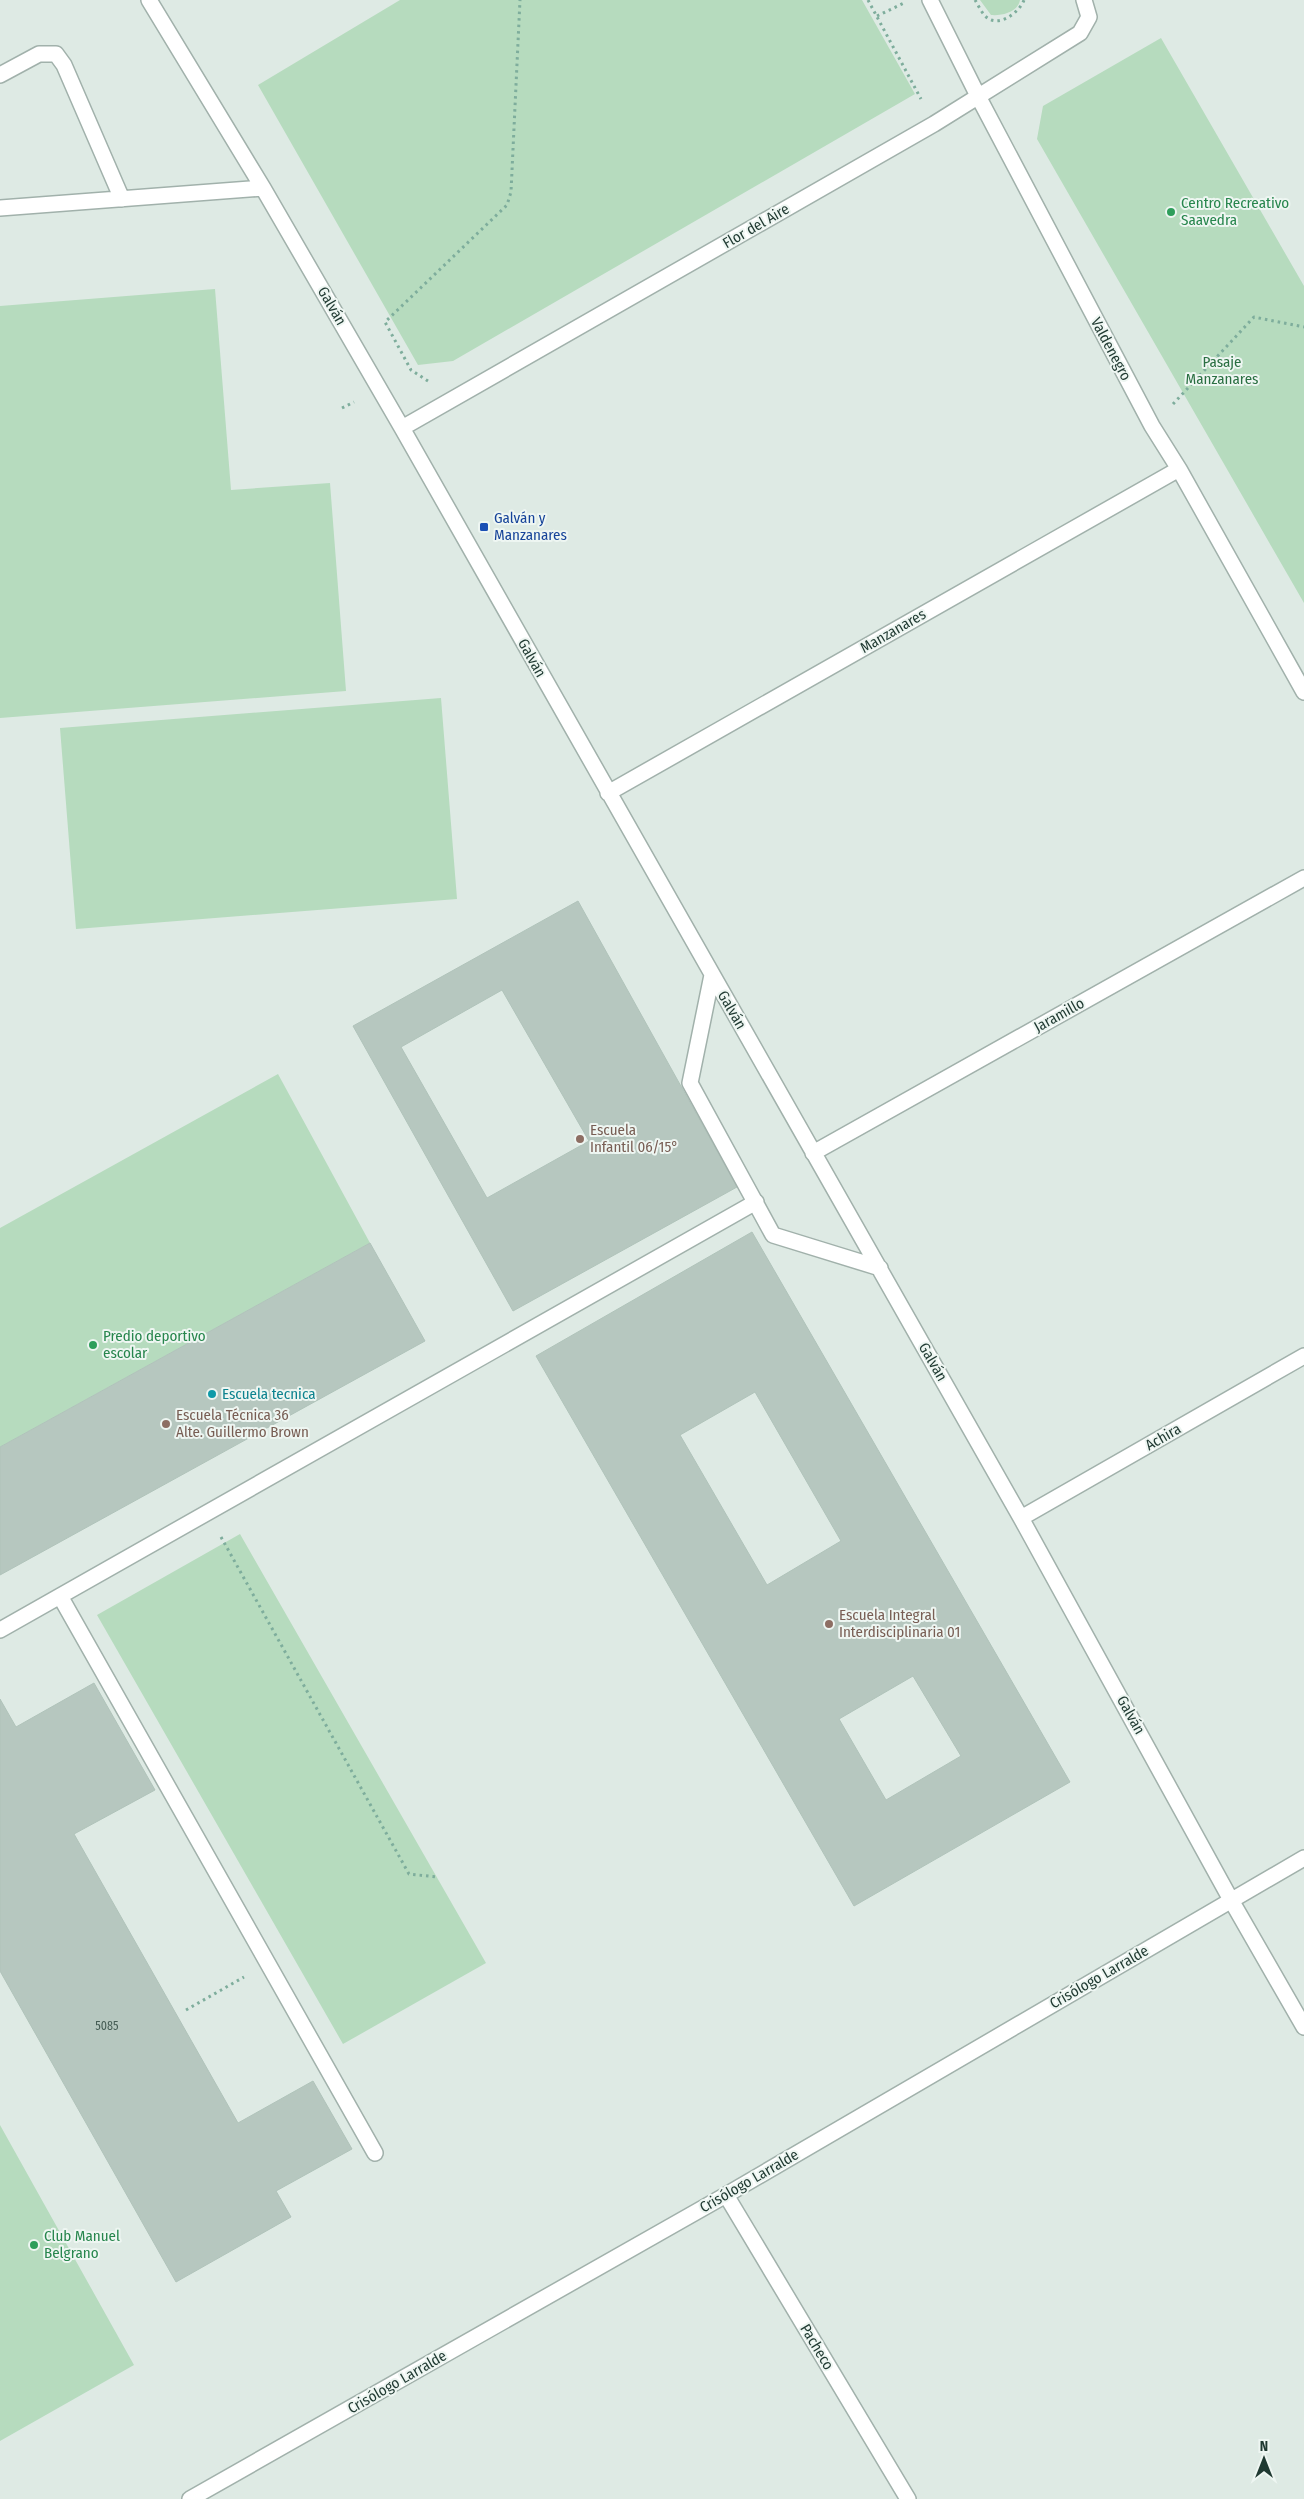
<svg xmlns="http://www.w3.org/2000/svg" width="1304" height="2499" viewBox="0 0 1304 2499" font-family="'Fira Sans Condensed',sans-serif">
<rect width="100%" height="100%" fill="#deeae4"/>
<!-- green -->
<path fill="#b6dbbe" d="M400,0H862L915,94L453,361L418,365L258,85Z
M980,0H1020C1018,12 1002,16 991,15Z
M1161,38L1304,286V603L1037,139L1043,106Z
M215,289L231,490L330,483L346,691L0,718V306Z
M441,698L457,899L76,929L60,728Z
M278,1074L370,1243L0,1447V1228Z
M240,1534L486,1963L343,2044L97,1615Z
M0,2125L134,2365L0,2441Z"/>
<!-- building -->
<path fill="#b6c7bf" stroke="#b0c3ba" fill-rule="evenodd" d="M578,901L737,1187L513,1311L353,1026ZM502,990L589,1141L487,1198L401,1047Z
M752,1232L1070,1782L854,1906L536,1356ZM755,1392L841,1541L767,1585L680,1435ZM913,1676L961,1756L886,1800L839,1719Z
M370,1243L425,1341L0,1575V1447Z
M94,1683L155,1790L74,1834L238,2123L313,2081L352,2149L276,2191L291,2217L176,2282L0,1971V1699L16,1727Z"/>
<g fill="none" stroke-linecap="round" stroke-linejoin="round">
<defs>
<path id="minor" d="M149,0L263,188L402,428L1021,1518L1231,1900L1304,2027
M930,0L979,98L1152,426L1179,469L1304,692
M0,75L39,54H56L64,65L122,199
M0,208L263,188
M402,428L934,124L1080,33L1089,17L1084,0
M608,793L1179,469
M712,975L690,1083L773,1235L880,1268
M813,1153L1304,878
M1021,1518L1304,1356
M60,1596L375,2153
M0,1630L756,1202
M726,2195L908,2499
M190,2499L726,2195L1304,1858"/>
</defs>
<!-- minor casing -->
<use href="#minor" stroke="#a1b1ab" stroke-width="18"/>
<!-- path -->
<path stroke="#7ead9c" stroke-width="3" stroke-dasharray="2.5 4" stroke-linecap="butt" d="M868,0L921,99
M975,0C979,6 982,15 989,19C1002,26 1020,11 1024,0
M877,16L904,3
M428,381L411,370L385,322L507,205L511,192L520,0
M1173,404L1254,317L1304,327
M342,408L354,402
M221,1537L409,1874L437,1877
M186,2010L244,1977"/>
<!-- minor -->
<use href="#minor" stroke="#fff" stroke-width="15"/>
</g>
<!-- markers -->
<g fill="#2e9e5b" stroke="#eef6f2" stroke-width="2">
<circle cx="1171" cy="212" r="5"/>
<circle cx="93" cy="1345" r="5"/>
<circle cx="34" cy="2245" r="5"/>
</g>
<rect fill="#1a4fb4" stroke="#eef6f2" stroke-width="2" x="479" y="522" width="10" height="10" rx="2.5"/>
<g fill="#8d6e63" stroke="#eef6f2" stroke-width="2">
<circle cx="580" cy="1139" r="5"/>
<circle cx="166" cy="1424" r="5"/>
<circle cx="829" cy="1624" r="5"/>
</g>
<circle fill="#0f9aa8" stroke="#eef6f2" stroke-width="2" cx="212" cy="1394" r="5"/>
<g text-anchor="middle" stroke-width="4" stroke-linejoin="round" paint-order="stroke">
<!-- number labels -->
<g font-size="12" fill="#455c54">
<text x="107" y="2030">5085</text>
</g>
<!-- leisure labels -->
<g font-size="15" fill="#27864d" stroke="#eef6f2" text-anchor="start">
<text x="1181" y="208">Centro Recreativo<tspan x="1181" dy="17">Saavedra</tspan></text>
<text x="103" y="1341">Predio deportivo<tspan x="103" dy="17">escolar</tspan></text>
<text x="44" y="2241">Club Manuel<tspan x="44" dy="17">Belgrano</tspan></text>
</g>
<!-- street labels -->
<g font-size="15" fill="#1f3931" stroke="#eef6f2">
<text transform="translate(756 226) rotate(-30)" y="5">Flor del Aire</text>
<text transform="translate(332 306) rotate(60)" y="5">Galván</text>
<text transform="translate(1111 349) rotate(62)" y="5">Valdenegro</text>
<text transform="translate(893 631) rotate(-30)" y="5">Manzanares</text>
<text transform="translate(532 658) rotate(61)" y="5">Galván</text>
<text transform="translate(732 1010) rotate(60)" y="5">Galván</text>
<text transform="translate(1059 1015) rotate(-29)" y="5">Jaramillo</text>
<text transform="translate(933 1362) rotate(60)" y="5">Galván</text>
<text transform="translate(1163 1437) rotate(-30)" y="5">Achira</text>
<text transform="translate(1131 1715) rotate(61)" y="5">Galván</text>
<text transform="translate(1099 1977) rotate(-30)" y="5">Crisólogo Larralde</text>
<text transform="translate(749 2181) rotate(-30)" y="5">Crisólogo Larralde</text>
<text transform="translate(817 2347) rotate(59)" y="5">Pacheco</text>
<text transform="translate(397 2382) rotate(-30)" y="5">Crisólogo Larralde</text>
</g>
<!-- park labels -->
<g font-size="15" fill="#2a6f42" stroke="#eef6f2">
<text x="1222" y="367">Pasaje<tspan x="1222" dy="17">Manzanares</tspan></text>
</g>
<!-- transit labels -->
<g font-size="15" fill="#164399" stroke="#eef6f2" text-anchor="start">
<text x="494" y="523">Galván y<tspan x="494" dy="17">Manzanares</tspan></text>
</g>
<!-- education labels -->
<g font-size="15" fill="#785e54" stroke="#eef6f2" text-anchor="start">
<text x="590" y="1135">Escuela<tspan x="590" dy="17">Infantil 06/15°</tspan></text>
<text x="176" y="1420">Escuela Técnica 36<tspan x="176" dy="17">Alte. Guillermo Brown</tspan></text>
<text x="839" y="1620">Escuela Integral<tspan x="839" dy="17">Interdisciplinaria 01</tspan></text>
</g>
<!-- culture labels -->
<g font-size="15" fill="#0d838f" stroke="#eef6f2" text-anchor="start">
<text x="222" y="1399">Escuela tecnica</text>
</g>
</g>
<!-- north arrow -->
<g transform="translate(1264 2459)" stroke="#eef6f2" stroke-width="4" paint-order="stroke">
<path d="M0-4L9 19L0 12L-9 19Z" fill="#1f3931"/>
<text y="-8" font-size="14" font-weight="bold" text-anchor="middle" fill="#1f3931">N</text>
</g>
</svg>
